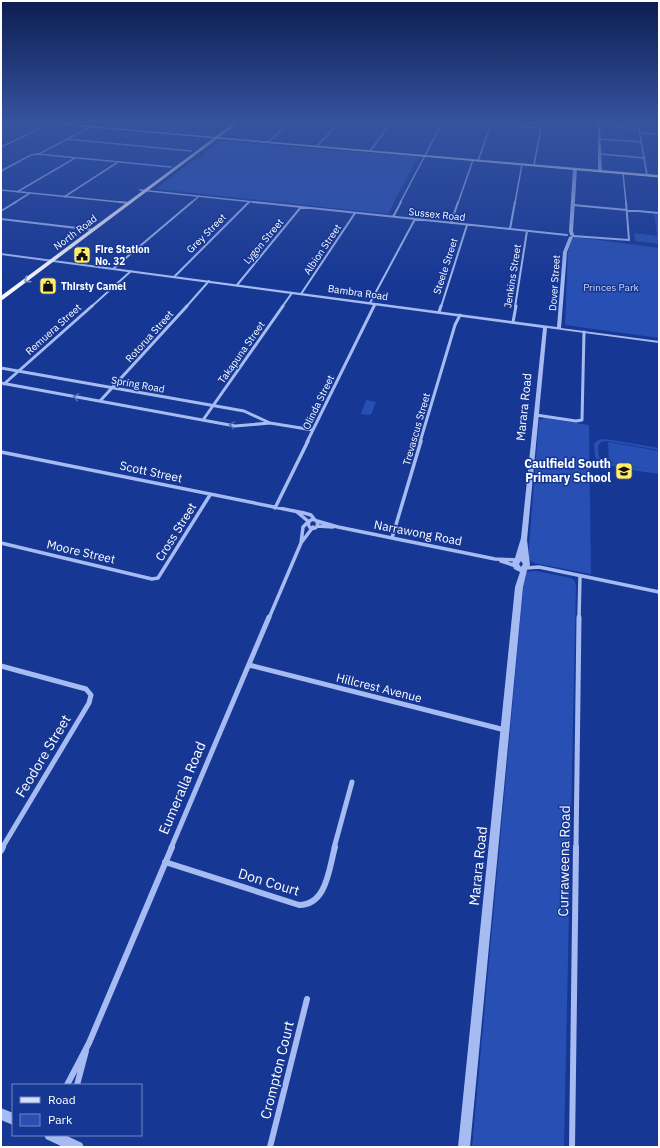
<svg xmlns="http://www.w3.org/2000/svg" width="660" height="1148" viewBox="0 0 660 1148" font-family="'IBM Plex Sans',sans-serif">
<rect width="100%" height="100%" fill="#163794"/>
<!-- green -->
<path fill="#284fb3" d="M222,141L418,157L388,214L156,189L195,159L204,157L205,155L203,154L218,142Z
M654,214L659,215V244L635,241L634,233L657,236Z
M575,237L659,248V338L565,325L568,252L572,239Z
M366,400L376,402L371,415L361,414Z
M545,418L589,425L591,574L534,563L528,559L539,420Z
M605,439L659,448V450L606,441L601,442L598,446L599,457L606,462L659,471V474C643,471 605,469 595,457L594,444L598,440Z
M608,442L659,451V471L609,462Z
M536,571L571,578L574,580L576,585L564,1147H472L524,579L526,572Z"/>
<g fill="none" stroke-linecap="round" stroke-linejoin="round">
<!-- minor-far5 -->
<path stroke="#a6bbf1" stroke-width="1.5" d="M299,123L336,126
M475,123L542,128
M1,125L5,123
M599,125L639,129L647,175
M86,126L92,123
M125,129L136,123
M167,133L182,123
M639,133L659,134
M67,139L191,151
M599,139L641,142
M268,142L290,123
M1,147L51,123
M370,151L391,123
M39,154L92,126
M600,154L645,158
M478,161L491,124
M534,165L542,123
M1,171L31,155L37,154L171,167
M623,173L626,203
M1,190L129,203
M140,190L262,203
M17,192L75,158
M64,197L118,162
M14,203L30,193
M191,203L199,196
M400,203L442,123
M458,203L473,160
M515,203L522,164"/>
<!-- minor-far4 -->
<path stroke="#a6bbf1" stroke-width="2" d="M119,202L130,203
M253,202L567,235
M573,205L659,213
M1,211L16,202
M393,217L401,202
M1,219L94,230
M451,223L458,202
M510,229L515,202
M573,236L629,240L626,202
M114,268L192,202
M174,277L249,202
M237,285L301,207
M301,294L355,213
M370,303L415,219
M91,307L131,271
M186,307L209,281
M282,307L292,293
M374,307L375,304
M441,307L467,225
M515,307L527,231"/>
<!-- minor-far3 -->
<path stroke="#a6bbf1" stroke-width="3" d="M439,312L441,306
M513,322L516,306
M1,368L244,411L270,423
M1,383L235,426L270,423L313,430
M4,384L92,306
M100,401L187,306
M536,415L576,421L582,420L584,332
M203,420L283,306
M307,442L374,306
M420,442L455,325L460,315"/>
<!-- minor-far2 -->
<path stroke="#a6bbf1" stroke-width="3.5" d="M1,452L304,513L311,515L315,520
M275,508L308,441
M297,512L309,522
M308.5 524a4.5 4.5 0 1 1 9 0a4.5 4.5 0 1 1-9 0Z
M317,521L338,527L495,559L516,560
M317,526L333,527
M392,538L421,441
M1,543L152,579L158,578L210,495
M301,543L303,527L308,522
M501,561L516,566
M526,568L539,567L659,592
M269,618L301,543L313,527
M579,618L580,576"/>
<!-- minor-far1 -->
<path stroke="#a6bbf1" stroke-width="5" d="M249,665L505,730
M1,666L86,689L91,695L89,703L2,848
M171,848L269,617
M334,848L352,782
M576,848L579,617"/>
<!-- minor -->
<path stroke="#a6bbf1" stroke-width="6" d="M1,851L3,847
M165,862L299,905C327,905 329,868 335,847
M67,1085L89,1043L172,847
M77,1085L86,1051
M270,1147L307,999
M572,1147L576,847"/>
<!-- tertiary -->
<path fill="#a6bbf1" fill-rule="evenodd" d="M338,123H340L317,147H315Z
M598,123H600L602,171L600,172L598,171Z
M575,168L577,169L573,231L574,235L572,236L570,235L569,231L573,169Z
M571,236L573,237L567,252L561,328L659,341V343L547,328L527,540L530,565L527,570L523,587L470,1147H458L515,587L520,572L514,569L512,563L515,558L521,538L543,328L1,255V253L557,327L563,252L569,237ZM521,561L523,564L521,567L519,564Z
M1,1108L13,1113V1125L1,1120Z
M44,1135H65L82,1143L84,1147H63L46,1139Z"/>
<!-- secondary -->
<path fill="#d4dffc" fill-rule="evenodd" d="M51,123L659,175V177L52,124Z"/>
<!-- trunk -->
<path fill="#f8f9ff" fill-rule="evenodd" d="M234,123H238L1,301V296Z"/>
<!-- tram -->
<path stroke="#fff" stroke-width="1" d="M49,123L659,177"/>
</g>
<!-- one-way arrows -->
<defs><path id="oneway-chevron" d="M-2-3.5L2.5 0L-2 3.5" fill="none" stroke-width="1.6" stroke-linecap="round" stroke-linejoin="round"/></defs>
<use stroke="#8798ca" href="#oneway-chevron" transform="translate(27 280) rotate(144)"/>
<g stroke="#506cb9">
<use href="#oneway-chevron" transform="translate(76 397) rotate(-170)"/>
<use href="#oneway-chevron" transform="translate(232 425) rotate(-171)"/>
</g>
<!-- sky -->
<linearGradient id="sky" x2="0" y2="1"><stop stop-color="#0c1e51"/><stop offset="0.43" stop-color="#36539f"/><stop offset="1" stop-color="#36539f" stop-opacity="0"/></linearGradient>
<rect width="660" height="284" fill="url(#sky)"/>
<!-- icons -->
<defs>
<symbol id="civic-square" viewBox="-11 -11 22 22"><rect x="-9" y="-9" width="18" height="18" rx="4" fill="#ffed66" stroke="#163794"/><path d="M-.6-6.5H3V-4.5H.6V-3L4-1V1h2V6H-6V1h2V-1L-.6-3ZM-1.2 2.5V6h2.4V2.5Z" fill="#111"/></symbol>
<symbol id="shop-square" viewBox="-11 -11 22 22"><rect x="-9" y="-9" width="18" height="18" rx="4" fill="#ffed66" stroke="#163794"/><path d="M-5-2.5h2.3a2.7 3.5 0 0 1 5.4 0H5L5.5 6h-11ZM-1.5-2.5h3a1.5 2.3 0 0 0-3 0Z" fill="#111"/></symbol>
<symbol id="school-square" viewBox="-11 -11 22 22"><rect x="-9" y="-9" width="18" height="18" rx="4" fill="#ffed66" stroke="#163794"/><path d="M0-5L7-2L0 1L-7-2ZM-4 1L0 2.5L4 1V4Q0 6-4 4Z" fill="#111"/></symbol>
</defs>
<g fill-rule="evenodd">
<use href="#civic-square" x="72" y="245" width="20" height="20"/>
<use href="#shop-square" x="38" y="276" width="20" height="20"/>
<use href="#school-square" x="614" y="461" width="20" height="20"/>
</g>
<g text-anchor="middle" stroke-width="3" stroke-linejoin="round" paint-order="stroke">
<!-- far-street labels -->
<g font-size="10" fill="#fff" stroke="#163794">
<text transform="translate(437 214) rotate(6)" y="4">Sussex Road</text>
<text transform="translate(75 232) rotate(-37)" y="4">North Road</text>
<text transform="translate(206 233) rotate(-45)" y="4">Grey Street</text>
<text transform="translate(263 241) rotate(-50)" y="4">Lygon Street</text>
<text transform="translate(322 249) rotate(-56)" y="4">Albion Street</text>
<text transform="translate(445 266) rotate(-72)" y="4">Steele Street</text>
<text transform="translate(512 276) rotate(-81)" y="4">Jenkins Street</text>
<text transform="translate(554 283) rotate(-86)" y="4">Dover Street</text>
<text transform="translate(358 292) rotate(8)" y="4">Bambra Road</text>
<text transform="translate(53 329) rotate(-42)" y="4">Remuera Street</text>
<text transform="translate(149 336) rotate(-48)" y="4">Rotorua Street</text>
<text transform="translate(241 352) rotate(-55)" y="4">Takapuna Street</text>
<text transform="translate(138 384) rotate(10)" y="4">Spring Road</text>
<text transform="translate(318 402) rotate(-64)" y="4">Olinda Street</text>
<text transform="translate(416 429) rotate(-74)" y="4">Trevascus Street</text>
</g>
<!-- far-poi labels -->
<g font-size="10" font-weight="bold" fill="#fff" stroke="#163794" text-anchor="start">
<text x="95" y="253">Fire Station<tspan x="95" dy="12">No. 32</tspan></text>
<text x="61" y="290">Thirsty Camel</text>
</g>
<!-- far-park labels -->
<g font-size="10" fill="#cddafc" stroke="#163794">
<text x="611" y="291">Princes Park</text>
</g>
<!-- street labels -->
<g font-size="12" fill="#fff" stroke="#163794">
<text transform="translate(524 407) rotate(-84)" y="4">Marara Road</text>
<text transform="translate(151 472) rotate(12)" y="4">Scott Street</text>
<text transform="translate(176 532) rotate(-58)" y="4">Cross Street</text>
<text transform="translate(418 533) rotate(11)" y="4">Narrawong Road</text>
<text transform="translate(81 552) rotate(13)" y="4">Moore Street</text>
<text transform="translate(379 688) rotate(14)" y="4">Hillcrest Avenue</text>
</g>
<!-- poi labels -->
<g font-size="12" font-weight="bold" fill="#fff" stroke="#163794" text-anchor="end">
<text x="611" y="468">Caulfield South<tspan x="611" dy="14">Primary School</tspan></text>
</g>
<!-- near-street labels -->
<g font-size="14" fill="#fff" stroke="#163794">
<text transform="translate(43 756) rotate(-59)" y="5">Feodore Street</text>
<text transform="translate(182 788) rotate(-67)" y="5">Eumeralla Road</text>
<text transform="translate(564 861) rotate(-89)" y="5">Curraweena Road</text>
<text transform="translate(478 866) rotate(-84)" y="5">Marara Road</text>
<text transform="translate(269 882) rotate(17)" y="5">Don Court</text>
<text transform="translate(277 1070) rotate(-76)" y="5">Crompton Court</text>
</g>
</g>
<!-- border -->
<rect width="660" height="1148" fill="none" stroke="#ffffff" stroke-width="4"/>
<!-- legend -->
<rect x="12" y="1084" width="130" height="52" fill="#163794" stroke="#7387bf"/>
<rect x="20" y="1097" width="20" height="6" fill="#d4dffc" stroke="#7387bf"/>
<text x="48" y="1104" font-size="12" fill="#ffffff">Road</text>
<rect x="20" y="1114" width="20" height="12" fill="#284fb3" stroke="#7387bf"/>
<text x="48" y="1124" font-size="12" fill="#ffffff">Park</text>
</svg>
